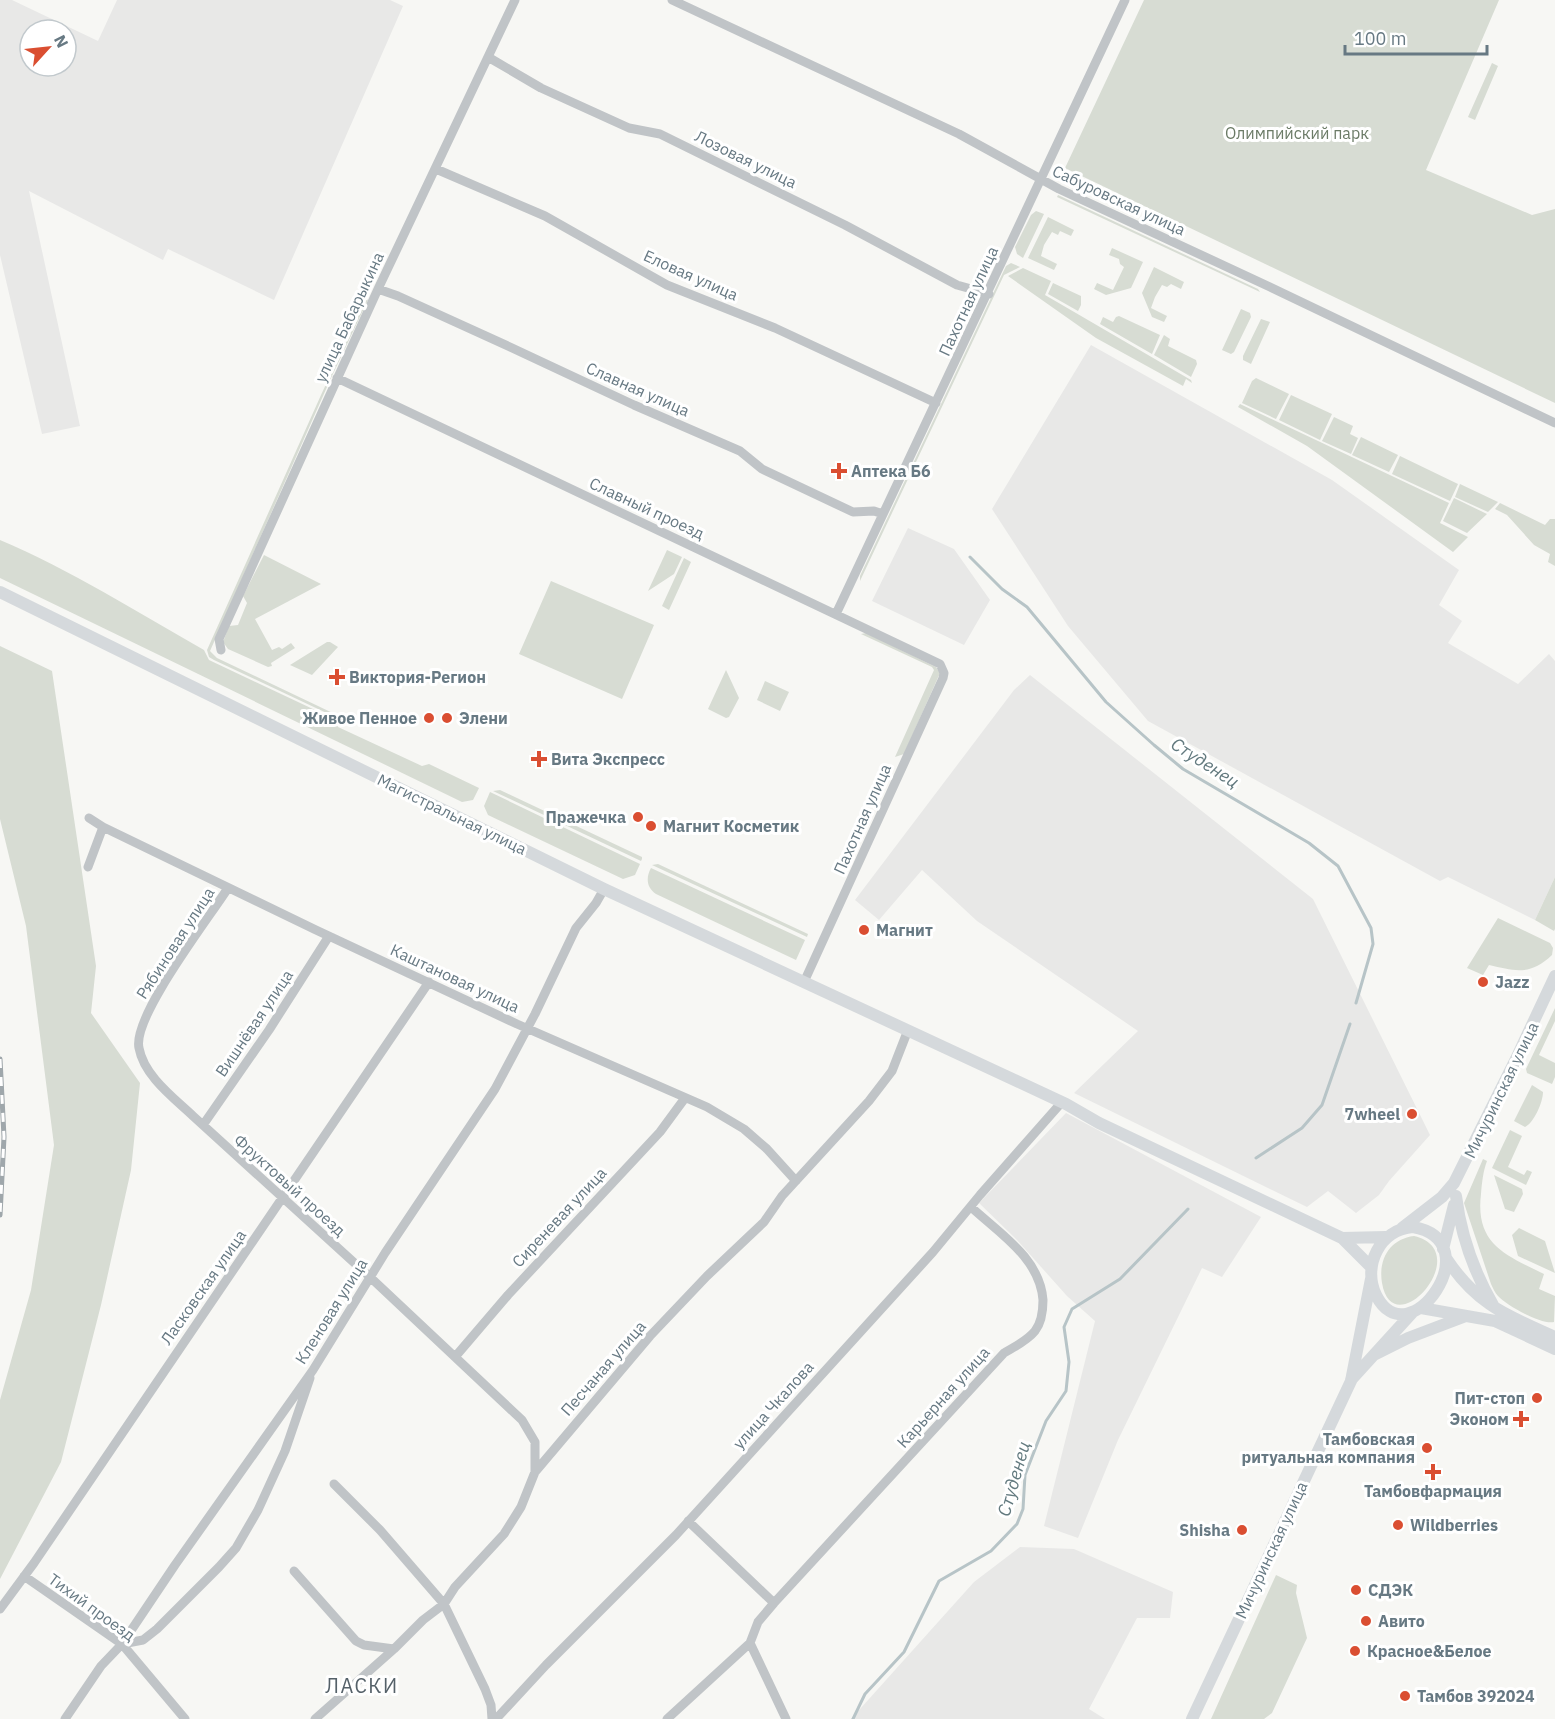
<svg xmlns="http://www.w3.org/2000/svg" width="1555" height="1719" viewBox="0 0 1555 1719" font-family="'IBM Plex Sans',sans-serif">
<rect width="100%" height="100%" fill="#f7f7f4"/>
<!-- built -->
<path fill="#e8e8e7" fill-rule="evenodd" d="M0,0H12L98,41L117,0H390L403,6L274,300L168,249L163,260L29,191L80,426L42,434L0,255ZM30,30H66V66H30Z
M1091,345L1332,480L1459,570L1439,605L1462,621L1448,643L1518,684L1549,654L1555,661V877L1535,920L1448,877L1440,881L1148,721L1068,626L992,509Z
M908,528L954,549L990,600L964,645L872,601Z
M1030,675L1313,899L1430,1135L1389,1181L1379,1195L1356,1213L1328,1191L1307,1207L1074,1093L1138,1031L977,921L922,870L879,920L855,900L1014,690Z
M1066,1113L1261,1217L1222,1277L1202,1268L1118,1440L1078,1538L1044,1526L1095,1321L1067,1296L1017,1240L979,1203Z
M1020,1547L1074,1549L1173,1592L1170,1618H1137L1089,1709L1105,1719H851L974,1582Z"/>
<!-- green -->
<path fill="#d7dcd3" d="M1144,0H1499L1426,170L1532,215L1555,209V403L1065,168Z
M1492,63L1498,66L1475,120L1468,117Z
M1058,195L1258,289L1260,292L1057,197Z
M1036,211L1044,214L1023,258L1017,254L1015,247L1031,215Z
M1048,217L1074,230L1071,236L1060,231L1058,235L1052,232L1044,245L1041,256L1057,264L1054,270L1028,258Z
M1112,248L1143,262L1131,288L1106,295L1094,289L1097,283L1113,290L1124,267L1120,264L1119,259L1109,255Z
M1011,263L1020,267L1004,275L860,581V576L1006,266Z
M1154,267L1184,282L1181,289L1171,284L1167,287L1162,285L1155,297L1151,308L1167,316L1164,322L1152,317L1142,293Z
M1023,268L1051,281L1045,295L1191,380L1192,383L1186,379L1183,386L1096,338L1008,276Z
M1053,283L1081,296V305L1078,311L1048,294Z
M366,299L368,300L331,378L210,651L217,658L339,716L341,719L339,725L335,717L214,660L209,657L207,650L321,395Z
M1241,309L1250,313L1251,317L1234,352L1231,354L1222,350Z
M1119,316L1160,335L1152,354L1100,324L1103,317L1113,322L1116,317Z
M1261,319L1270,322L1251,364L1243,360V356Z
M1164,335L1170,339L1168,346L1196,360L1197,364L1191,377L1154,355Z
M1256,378L1289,394L1276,419L1242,403L1252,381Z
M1291,395L1332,414L1320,440L1279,420Z
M1240,404L1449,503L1440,523L1468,537L1453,552L1307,446L1238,407Z
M1334,417L1353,426L1350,434L1358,438L1351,454L1322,441Z
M1361,437L1398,455L1389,472L1352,455Z
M1400,456L1458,484L1450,501L1392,474Z
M1460,484L1498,502L1488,512L1455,497Z
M1454,498L1487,514L1467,533L1443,521Z
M1500,503L1545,525L1550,519H1555V566L1548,562L1550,554L1534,545L1507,515L1495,509Z
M0,540C71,570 137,612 204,650L209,660L332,718L338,727L422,766L429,764L479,788L473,800L462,802L0,578Z
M667,550L682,557L674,574L648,591Z
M264,555L321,584L255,619L272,650L279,647L282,649L291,643L295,648L271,663L272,666L268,667L228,649L223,642L229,626L238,625L247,603L243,596Z
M684,558L691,562L669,610L662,606Z
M551,581L654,625L622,699L519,654Z
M866,633L936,667L940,673L904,754L895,757L934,670L932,667L861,634Z
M327,642H330L338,647L312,675L290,665Z
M0,646L52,671L96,966L91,1013L140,1083L131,1170L101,1305L61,1462L0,1579V1400L31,1290L54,1145L26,926L0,819Z
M726,670L739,698L729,717L726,718L708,709Z
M765,681L789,692L780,711L757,700Z
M500,790L642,857V859L641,861L493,791Z
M490,792L640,864L635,875L623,879L488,815L484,806Z
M658,864L808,934L807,937L652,865Z
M651,868L805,940L796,960L656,894C646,887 646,877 651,868Z
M1555,877V929L1554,931L1535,920Z
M1498,918L1550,943L1553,948L1552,955C1530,976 1515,971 1489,965L1483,975L1467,968Z
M1555,1008V1021L1539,1055L1555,1063V1077L1552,1084L1527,1073L1526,1069Z
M1532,1085L1543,1092C1543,1102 1534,1123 1525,1127L1514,1121Z
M1510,1130L1522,1136L1508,1167L1524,1175L1527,1170L1532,1172L1526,1185L1492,1168Z
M1483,1159L1487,1161C1483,1172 1482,1182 1481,1194C1475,1244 1505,1255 1544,1274L1539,1289L1555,1296L1554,1322C1542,1325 1507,1306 1498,1296C1495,1293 1493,1288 1491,1284L1464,1203Z
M1494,1175L1522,1189L1523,1194L1514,1212L1505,1209Z
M1519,1228L1545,1241L1555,1273L1518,1256L1512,1235Z
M1414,1236C1477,1251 1393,1347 1382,1283C1378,1259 1390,1239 1414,1236Z
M1276,1575L1297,1585L1296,1593L1307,1638L1272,1713L1264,1719H1211Z"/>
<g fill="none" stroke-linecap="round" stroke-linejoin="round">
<!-- stream -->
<path stroke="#b7c4c7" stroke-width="3" d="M970,557L1002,589L1027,607L1106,702L1154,745L1183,769L1309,843L1338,866L1371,928L1373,944L1356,1003
M1256,1158L1302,1128L1322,1105L1350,1024
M853,1719L865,1694L904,1652L939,1581L991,1551L1017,1524L1023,1509L1025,1475L1046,1421L1066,1391L1069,1362L1064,1327L1072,1309L1120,1279L1188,1209"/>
<!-- minor -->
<path stroke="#c0c4c7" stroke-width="9" d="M672,0L959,134L1059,189L1270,287L1555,423
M488,57L541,88L629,128L660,134L845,225L957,285L989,294
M436,169L545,216L667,285L775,328L936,403
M378,289L398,296L510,347L634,405L740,451L762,469L853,512L874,511L883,514
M337,378L940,664L944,673L943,678L804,982
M836,614L1125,0
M221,650L219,639L378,289L515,0
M89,818L103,827L316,930L517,1024L707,1107L744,1129L767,1149L796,1181
M88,867L103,827
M228,888C209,918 132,1017 139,1048C144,1076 174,1098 193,1116L371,1278L522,1420L535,1442V1472
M203,1125L269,1030L329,936
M455,1357L508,1295L660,1132L685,1098
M334,1484L380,1530L444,1604L485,1689L491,1705L492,1719
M294,1571L356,1641L364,1645L394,1649
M24,1576L122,1644L185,1719
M774,1603L1004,1353C1014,1347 1027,1341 1035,1331C1042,1322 1043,1311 1043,1300C1040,1258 999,1233 971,1207
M0,1609L34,1563L429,982
M750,1643L786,1719
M122,1644L143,1640L157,1629L219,1567L236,1548L258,1510L285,1451L310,1378
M65,1719L101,1666L122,1644L175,1565L313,1370L385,1253L495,1089L535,1014L576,928L596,903L604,889
M315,1719L394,1649L423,1620L444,1604L455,1587L504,1534L521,1507L535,1472L650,1336L707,1276L764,1222L782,1196L869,1101L892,1071L908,1030
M496,1719L546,1665L676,1535L933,1252L980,1195L1062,1102
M667,1719L750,1643L758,1622L774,1603L688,1521"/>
<!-- major -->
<path stroke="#d5d9dc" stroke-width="12" d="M0,592L604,889L1066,1104L1099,1123L1342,1238L1371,1267
M1456,1196C1461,1236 1473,1270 1493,1305
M1413,1227C1492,1241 1408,1360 1376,1295C1362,1266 1380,1229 1413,1227Z
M1402,1228L1442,1197L1454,1183L1516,1059L1555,976
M1342,1238L1386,1237
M1443,1249L1454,1205
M1446,1258C1477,1305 1506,1315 1555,1337
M1421,1308L1495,1321L1555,1349
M1374,1355L1408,1338L1466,1316
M1351,1380L1412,1313
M1192,1719L1351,1381L1371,1279"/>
<defs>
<path id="rail" d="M0,1059L4,1137L0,1215"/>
</defs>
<!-- rail casing -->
<use href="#rail" stroke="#9fa7ab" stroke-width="5"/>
<!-- rail -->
<use href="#rail" stroke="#fff" stroke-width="3" stroke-dasharray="9" stroke-linecap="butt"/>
</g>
<!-- markers -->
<g fill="#da4e31" stroke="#fff" stroke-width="2">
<path d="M836 462h6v6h6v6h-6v6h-6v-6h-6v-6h6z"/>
<path d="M334 668h6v6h6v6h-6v6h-6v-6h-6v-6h6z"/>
<circle cx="429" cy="718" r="6"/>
<circle cx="447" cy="718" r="6"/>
<path d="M536 750h6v6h6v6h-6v6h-6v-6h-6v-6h6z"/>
<circle cx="638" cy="817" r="6"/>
<circle cx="651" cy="826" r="6"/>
<circle cx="864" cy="930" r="6"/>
<circle cx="1483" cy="982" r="6"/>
<circle cx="1412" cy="1114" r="6"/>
<circle cx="1537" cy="1398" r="6"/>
<path d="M1518 1410h6v6h6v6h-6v6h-6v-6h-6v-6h6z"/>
<circle cx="1427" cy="1448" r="6"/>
<path d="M1430 1463h6v6h6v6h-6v6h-6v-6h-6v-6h6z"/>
<circle cx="1398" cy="1525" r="6"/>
<circle cx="1242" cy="1530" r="6"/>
<circle cx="1356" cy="1590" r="6"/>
<circle cx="1366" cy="1621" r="6"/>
<circle cx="1355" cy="1651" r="6"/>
<circle cx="1405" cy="1696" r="6"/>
</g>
<g text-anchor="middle" stroke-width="6" stroke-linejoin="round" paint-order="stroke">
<!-- park labels -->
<g font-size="16" fill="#6b7b66" stroke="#fff">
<text x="1297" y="139">Олимпийский парк</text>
</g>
<!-- street labels -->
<g font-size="16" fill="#677983" stroke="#fff">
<text transform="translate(746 159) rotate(26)" y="6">Лозовая улица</text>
<text transform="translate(1119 200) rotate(25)" y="6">Сабуровская улица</text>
<text transform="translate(691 275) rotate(24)" y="6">Еловая улица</text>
<text transform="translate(968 301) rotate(-65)" y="6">Пахотная улица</text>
<text transform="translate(349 317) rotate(-65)" y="6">улица Бабарыкина</text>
<text transform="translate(638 389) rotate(24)" y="6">Славная улица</text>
<text transform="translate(647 508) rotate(25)" y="6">Славный проезд</text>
<text transform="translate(452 814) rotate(26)" y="6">Магистральная улица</text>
<text transform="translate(862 819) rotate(-66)" y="6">Пахотная улица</text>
<text transform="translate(175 943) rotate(-57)" y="6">Рябиновая улица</text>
<text transform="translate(455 978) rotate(25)" y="6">Каштановая улица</text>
<text transform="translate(254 1023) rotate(-56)" y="6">Вишнёвая улица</text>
<text transform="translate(1501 1090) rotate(-64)" y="6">Мичуринская улица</text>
<text transform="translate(290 1185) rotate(42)" y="6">Фруктовый проезд</text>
<text transform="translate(559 1217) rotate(-47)" y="6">Сиреневая улица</text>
<text transform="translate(203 1287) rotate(-55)" y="6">Ласковская улица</text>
<text transform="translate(331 1311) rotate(-58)" y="6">Кленовая улица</text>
<text transform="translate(603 1368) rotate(-49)" y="6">Песчаная улица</text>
<text transform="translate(943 1397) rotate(-48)" y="6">Карьерная улица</text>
<text transform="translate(773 1405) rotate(-48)" y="6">улица Чкалова</text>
<text transform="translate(1271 1550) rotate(-65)" y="6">Мичуринская улица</text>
<text transform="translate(92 1607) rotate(36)" y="6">Тихий проезд</text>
</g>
<!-- poi labels -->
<g font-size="16" font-weight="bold" fill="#677983" stroke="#fff" text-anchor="start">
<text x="851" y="477">Аптека Б6</text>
<text x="349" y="683">Виктория-Регион</text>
<text x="417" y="724" text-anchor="end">Живое Пенное</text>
<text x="459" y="724">Элени</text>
<text x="551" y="765">Вита Экспресс</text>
<text x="626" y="823" text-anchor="end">Пражечка</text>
<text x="663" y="832">Магнит Косметик</text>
<text x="876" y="936">Магнит</text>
<text x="1495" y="988">Jazz</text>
<text x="1400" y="1120" text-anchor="end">7wheel</text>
<text x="1525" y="1404" text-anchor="end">Пит-стоп</text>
<text x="1509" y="1425" text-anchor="end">Эконом</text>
<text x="1415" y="1445" text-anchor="end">Тамбовская<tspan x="1415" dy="18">ритуальная компания</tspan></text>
<text x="1433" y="1497" text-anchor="middle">Тамбовфармация</text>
<text x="1410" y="1531">Wildberries</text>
<text x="1230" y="1536" text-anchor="end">Shisha</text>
<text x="1368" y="1596">СДЭК</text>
<text x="1378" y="1627">Авито</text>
<text x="1367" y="1657">Красное&amp;Белое</text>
<text x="1417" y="1702">Тамбов 392024</text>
</g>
<!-- water labels -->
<g font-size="18" font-style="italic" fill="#637a7f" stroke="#fff">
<text transform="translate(1205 763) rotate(33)" y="6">Студенец</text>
<text transform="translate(1014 1479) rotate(-74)" y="6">Студенец</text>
</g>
<!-- quarter labels -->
<g font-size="20" letter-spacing="1.5" fill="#556169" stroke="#fff">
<text x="362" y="1693">ЛАСКИ</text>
</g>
</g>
<!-- north arrow -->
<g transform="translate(48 48) rotate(63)"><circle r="28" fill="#ffffff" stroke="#c2c9cd" stroke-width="1.5"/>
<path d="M0-4.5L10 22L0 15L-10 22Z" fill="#da4e31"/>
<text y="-9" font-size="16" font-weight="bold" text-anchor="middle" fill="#677983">N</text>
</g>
<!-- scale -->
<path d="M1345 45v9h142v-9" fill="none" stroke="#677983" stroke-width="3"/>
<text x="1354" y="45" font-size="18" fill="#677983" stroke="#ffffff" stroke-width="4.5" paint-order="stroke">100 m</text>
</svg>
